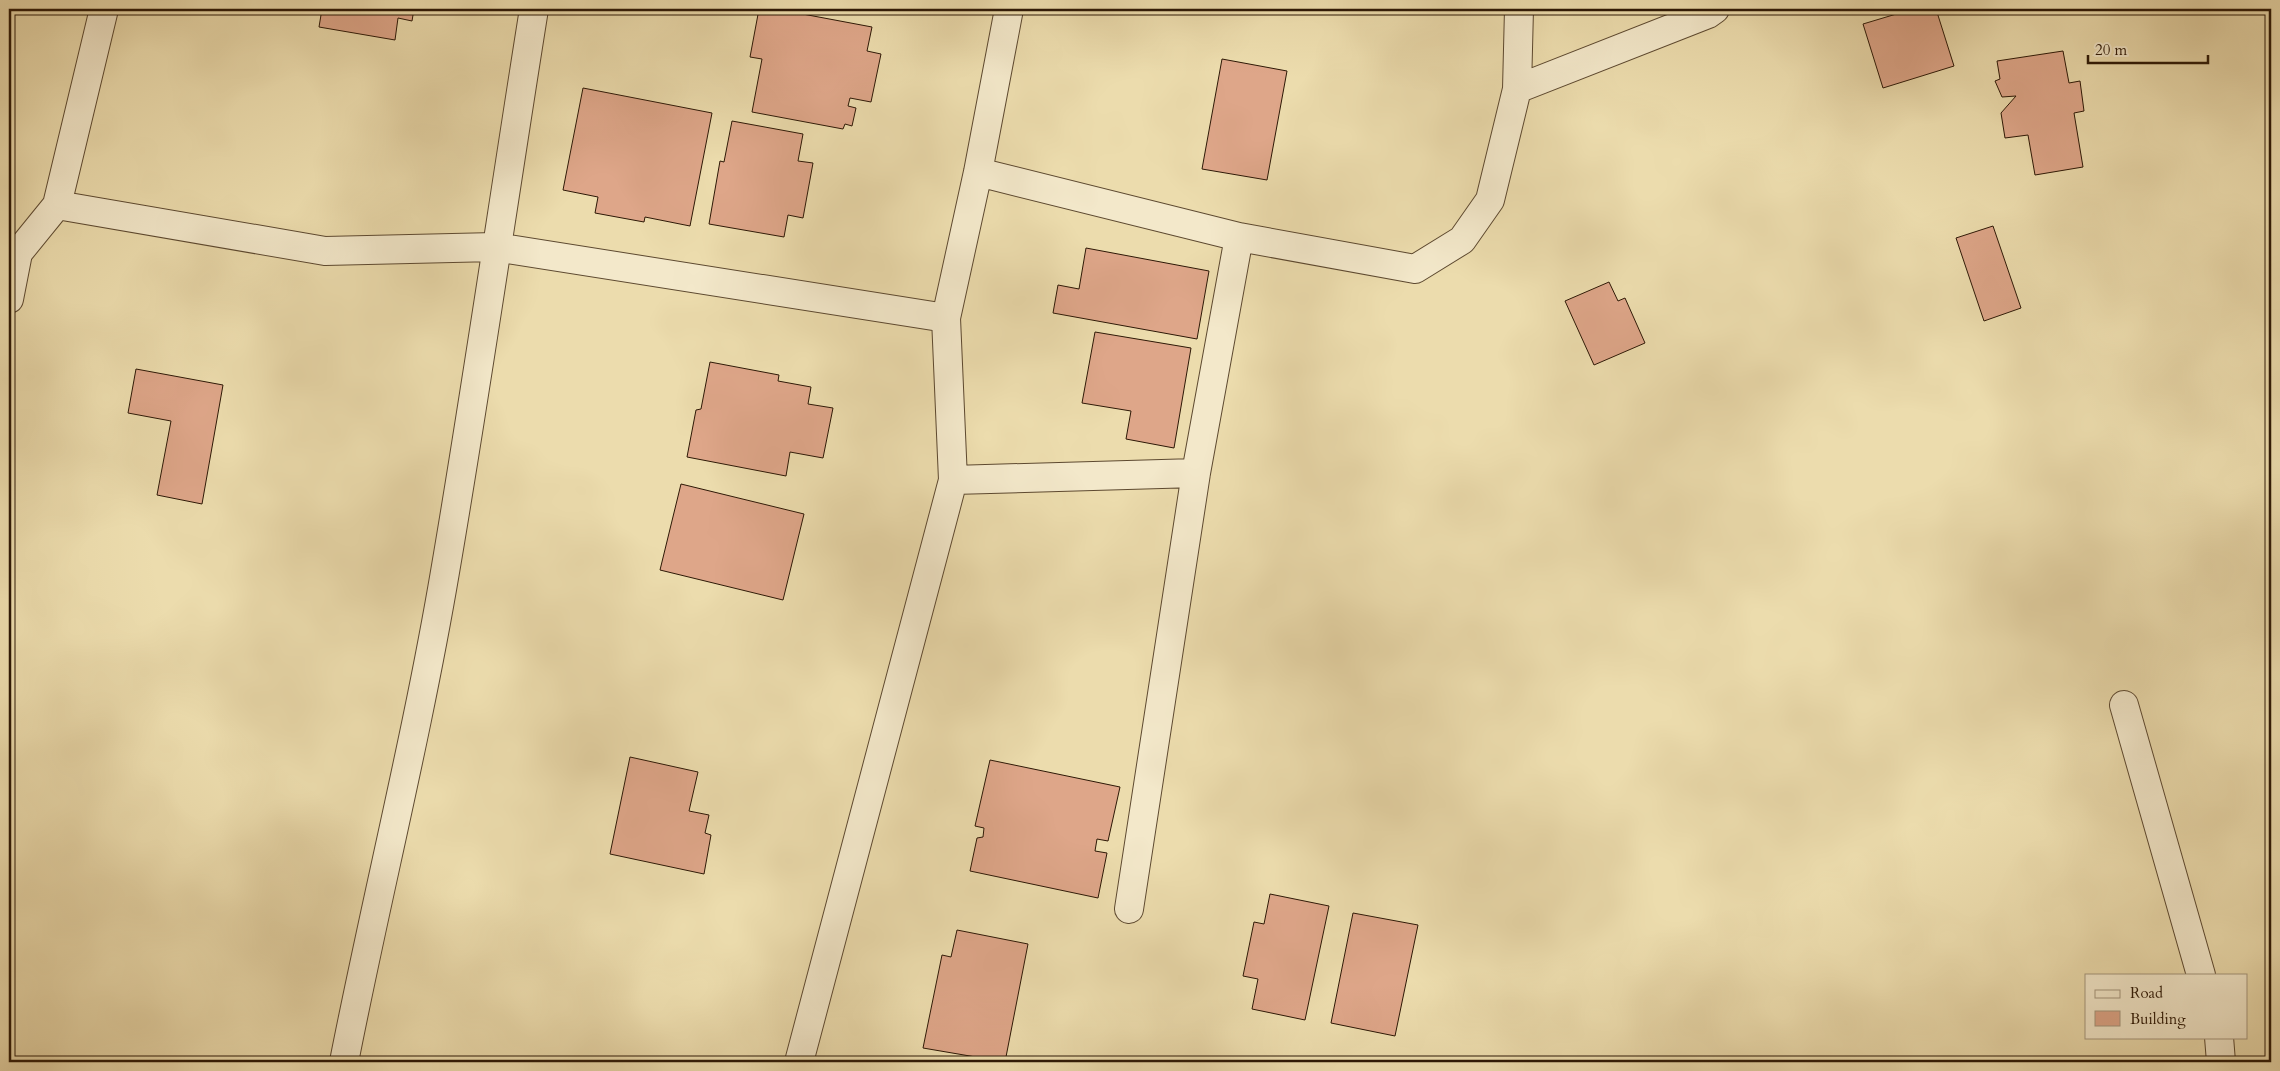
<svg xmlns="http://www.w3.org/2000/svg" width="2280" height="1071" viewBox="0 0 2280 1071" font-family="Cardo,serif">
<rect width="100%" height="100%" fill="#ecdcad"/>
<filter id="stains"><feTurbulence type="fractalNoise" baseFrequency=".004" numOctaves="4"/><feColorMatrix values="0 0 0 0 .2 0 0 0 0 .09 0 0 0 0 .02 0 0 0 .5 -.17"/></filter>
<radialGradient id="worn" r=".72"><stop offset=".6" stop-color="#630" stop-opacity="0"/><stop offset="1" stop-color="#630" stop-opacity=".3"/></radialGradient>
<!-- building -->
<path fill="#dea689" stroke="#2d1806" d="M322,9H414L412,21L398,18L395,40L319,27Z
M759,9H776L872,27L867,51L881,54L871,102L850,98L848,106L856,108L852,126L845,124L843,129L752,112L762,59L750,57Z
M1913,9H1936L1954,66L1883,88L1863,24Z
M2063,51L2069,83L2080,81L2084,111L2074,113L2083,167L2035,175L2028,135L2005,138L2001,113L2016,96L2002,97L1995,81L2000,79L1997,61Z
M1222,59L1287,71L1267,180L1202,169Z
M583,88L712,113L690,226L645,217L644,222L595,213L598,197L563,190Z
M732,121L803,134L798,161L813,163L803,218L788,215L784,237L709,224L720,161L724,162Z
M1993,226L2021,308L1984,321L1956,238Z
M1086,248L1209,271L1197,339L1053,313L1058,285L1079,289Z
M1609,282L1618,301L1625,298L1645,343L1594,365L1565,301Z
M1095,332L1191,348L1174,448L1126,439L1131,411L1082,403Z
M710,362L779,375L778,381L811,387L808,404L833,408L823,458L790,452L786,476L687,457L696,410L701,409Z
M136,369L223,385L202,504L157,495L171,421L128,413Z
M681,484L804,514L783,600L660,570Z
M630,757L698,772L689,811L709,815L705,833L711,835L704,874L610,854Z
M990,760L1120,787L1108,841L1097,839L1095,851L1107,853L1098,898L970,871L977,838L983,837L984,828L975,826Z
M1270,894L1329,906L1305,1020L1252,1009L1258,979L1243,976L1254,922L1264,924Z
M1353,913L1418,925L1395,1036L1331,1023Z
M957,930L1028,944L1005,1062L923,1048L942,955L951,957Z"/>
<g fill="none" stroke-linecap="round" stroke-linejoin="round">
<defs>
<path id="street" d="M1517,89L1708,14L1715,9
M978,172L1239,237L1415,269L1462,240L1490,200L1517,89L1519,9
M57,205L325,251L495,247L946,318
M9,299L18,253L57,205L104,9
M953,480L1196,473
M2124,705L2201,975
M1129,909L1196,473L1239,237
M2219,1037L2221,1062
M344,1062C376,899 417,737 445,572C477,385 504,196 534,9
M799,1062L953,480L946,318L978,172L1009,9"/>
</defs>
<!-- street casing -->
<use href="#street" stroke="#5d4930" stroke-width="30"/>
<!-- street -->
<use href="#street" stroke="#f3e8ca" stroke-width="28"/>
</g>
<!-- margin -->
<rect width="2280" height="1071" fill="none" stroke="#ecdcad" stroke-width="30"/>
<rect x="10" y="10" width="2260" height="1051" fill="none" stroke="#2d1806" stroke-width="2.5"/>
<rect x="15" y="15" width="2250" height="1041" fill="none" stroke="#2d1806"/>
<!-- legend -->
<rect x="2085" y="974" width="162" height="65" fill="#f3e8ca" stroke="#a4957c"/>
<rect x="2095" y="990" width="25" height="8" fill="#f3e8ca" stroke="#a4957c"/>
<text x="2130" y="998" font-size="15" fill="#2d1806">Road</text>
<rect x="2095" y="1011" width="25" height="15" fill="#dea689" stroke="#a4957c"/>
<text x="2130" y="1024" font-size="15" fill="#2d1806">Building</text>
<!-- scale -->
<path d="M2088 55v8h120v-8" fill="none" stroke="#2d1806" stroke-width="2.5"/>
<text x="2095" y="55" font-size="15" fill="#2d1806" stroke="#f3e8ca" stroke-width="4" paint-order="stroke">20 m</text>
<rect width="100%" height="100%" filter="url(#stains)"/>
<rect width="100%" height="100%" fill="url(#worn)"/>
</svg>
